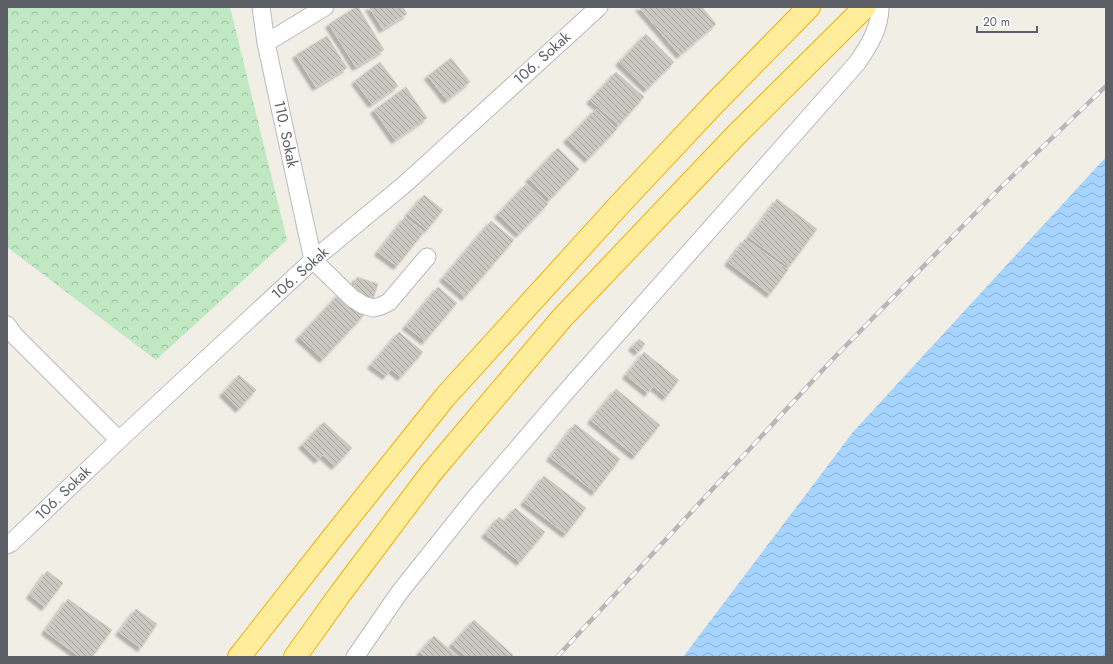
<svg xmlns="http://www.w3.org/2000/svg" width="1113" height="664" viewBox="0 0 1113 664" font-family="Jost,sans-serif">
<defs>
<pattern id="forest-crowns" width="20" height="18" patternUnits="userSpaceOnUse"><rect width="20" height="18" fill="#c0e8c2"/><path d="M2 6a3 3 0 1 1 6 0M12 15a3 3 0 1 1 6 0" fill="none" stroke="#9fbfa1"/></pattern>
<pattern id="water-waves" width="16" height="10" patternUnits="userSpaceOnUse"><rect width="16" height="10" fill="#a5d5ff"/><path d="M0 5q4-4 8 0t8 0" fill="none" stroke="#8ab0d2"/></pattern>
<pattern id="building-back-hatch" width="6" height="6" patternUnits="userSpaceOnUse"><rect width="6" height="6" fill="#cbc8c2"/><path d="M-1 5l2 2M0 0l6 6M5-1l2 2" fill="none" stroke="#a8a6a1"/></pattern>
<filter id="shadow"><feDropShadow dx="-3.5" dy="3.5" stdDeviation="1" flood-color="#0004"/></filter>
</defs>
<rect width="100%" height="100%" fill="#f0eee5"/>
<!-- forest -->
<path fill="url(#forest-crowns)" d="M7,7H230L287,240L156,360L7,247Z"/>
<!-- water -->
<path fill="url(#water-waves)" d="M1106,157V657H683L853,432Z"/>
<!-- building -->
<path fill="url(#building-back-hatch)" stroke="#d5d0c3" filter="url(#shadow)" d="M356,7H358L384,50L356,67L329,24Z
M369,7H403L407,14L383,29Z
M639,7H702L716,24L680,55Z
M646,34L674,62L647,89L619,62Z
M327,36L347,68L316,87L296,55Z
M451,58L470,82L447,100L428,76Z
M380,62L398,86L372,104L355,81Z
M616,72L644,97L619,125L590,100Z
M406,87L427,118L395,140L374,110Z
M596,109L617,129L588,159L567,139Z
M558,148L579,169L550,199L529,179Z
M526,184L548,204L519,234L498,214Z
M424,195L443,210L427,230L408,214Z
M777,199L817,229L789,267L749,237Z
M405,217L424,232L397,266L378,252Z
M491,221L514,240L465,297L443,278Z
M745,239L788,270L770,294L728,262Z
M357,277L378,284L373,299L352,292Z
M438,287L457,303L425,341L406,326Z
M340,293L364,315L323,359L299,337Z
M399,332L423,352L401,377L391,369L386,376L371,365Z
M639,339L645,344L638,352L632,347Z
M644,352L679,380L666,397L653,386L648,393L626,375Z
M239,375L256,390L239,409L223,393Z
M616,389L660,425L635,456L591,420Z
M324,422L352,448L335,466L323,455L318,460L302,445Z
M575,424L620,459L595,492L550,457Z
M544,476L586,508L566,534L524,502Z
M515,508L545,532L520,562L485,534L499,517L504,521Z
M47,571L63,583L45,607L30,595Z
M68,599L112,630L92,657H80L45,631Z
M136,609L157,624L141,648L119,632Z
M474,620L513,655L512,657H467L452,644Z
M434,636L458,657H426L420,652Z"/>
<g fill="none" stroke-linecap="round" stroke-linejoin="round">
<defs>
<path id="minor" d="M261,7L266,43L313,260L352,298L363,305L373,308L381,306L389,302L427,257
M266,43L325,7
M7,325L15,336L119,440
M7,545L11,543L119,440L313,260L405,184L599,7
M355,657L399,593L474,499L564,394L857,63C869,46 880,28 880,7"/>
<path id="trunk" d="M239,657L334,536L445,397L621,203L712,106L809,7
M295,657L340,594L431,473L562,318L737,134L865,7"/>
</defs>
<!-- minor casing -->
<use href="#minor" stroke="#b7babf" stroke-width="19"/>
<!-- trunk casing -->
<use href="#trunk" stroke="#f4b000" stroke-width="24"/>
<!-- minor -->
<use href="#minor" stroke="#fff" stroke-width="17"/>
<!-- trunk -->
<use href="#trunk" stroke="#ffed9b" stroke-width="22"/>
<defs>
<path id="rail" d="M557,657L832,360L998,190L1106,86"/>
</defs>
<!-- rail casing -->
<use href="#rail" stroke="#b6b7b7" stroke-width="4.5"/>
<!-- rail -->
<use href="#rail" stroke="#fff" stroke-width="3" stroke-dasharray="9" stroke-linecap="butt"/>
</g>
<g text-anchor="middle" stroke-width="3" stroke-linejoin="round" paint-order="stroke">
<!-- street labels -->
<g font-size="15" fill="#5c6066" stroke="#fff">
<text transform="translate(542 58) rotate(-42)" y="5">106. Sokak</text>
<text transform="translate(286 134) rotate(78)" y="5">110. Sokak</text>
<text transform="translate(300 273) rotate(-42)" y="5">106. Sokak</text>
<text transform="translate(63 493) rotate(-44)" y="5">106. Sokak</text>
</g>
</g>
<!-- border -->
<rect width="1113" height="664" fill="none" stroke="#5c6066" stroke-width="16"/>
<!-- scale -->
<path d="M977 26v6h60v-6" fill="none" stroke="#5c6066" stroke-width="2"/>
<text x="983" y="26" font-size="12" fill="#5c6066" stroke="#ffffff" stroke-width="3" paint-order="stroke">20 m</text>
</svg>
